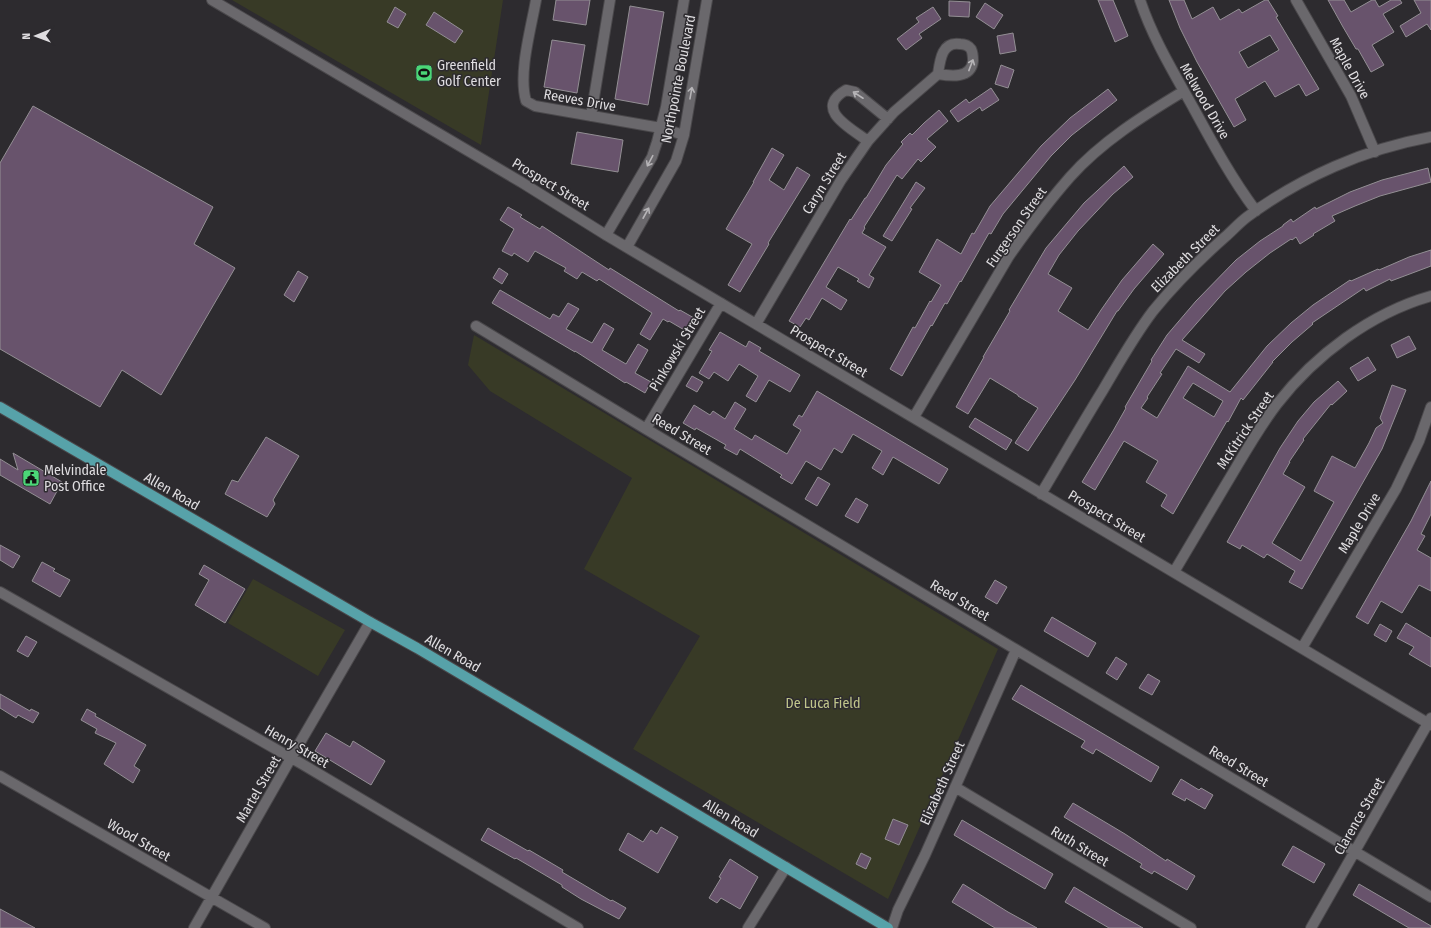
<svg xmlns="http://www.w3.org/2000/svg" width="1431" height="928" viewBox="0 0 1431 928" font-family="'Fira Sans Condensed',sans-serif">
<rect width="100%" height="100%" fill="#2d2b2f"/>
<!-- green -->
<path fill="#383a26" d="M232,0H503L481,145Z
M474,335L998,649L888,899L633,749L700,636L584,569L632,478L490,391L468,365Z
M253,579L345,630L318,676L228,623Z"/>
<!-- building -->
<path fill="#68536c" stroke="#938f94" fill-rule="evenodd" d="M556,0H590L586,25L553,20Z
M1098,0H1113L1128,36L1115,42Z
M1169,0H1184L1192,19L1213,7L1220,20L1239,9L1242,13L1265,0H1268L1278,16L1276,17L1319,89L1306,96L1299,84L1275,97L1265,81L1235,99L1246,120L1234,127L1197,62L1180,28ZM1270,35L1279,50L1248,68L1239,52Z
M1328,0H1344L1351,12L1372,0H1375L1379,7L1391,0H1400L1402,3L1383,14L1394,32L1372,45L1384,65L1371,72L1358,49H1356L1343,27Z
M1414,0H1431V30L1427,24L1406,37L1400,26L1421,13Z
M949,1L970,2L969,17L949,16Z
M985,3L1003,15L994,29L976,17Z
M630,6L664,12L648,105L615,99Z
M395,7L406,14L398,28L387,22Z
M933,7L941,19L919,34L922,38L906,50L897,39L919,22L916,18Z
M434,12L463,31L455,43L426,25Z
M1013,33L1016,51L1000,54L997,36Z
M552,40L585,45L577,93L544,87Z
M1001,65L1014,70L1008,88L995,84Z
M991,88L999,100L982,111L980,107L958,122L950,111L966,99L969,103Z
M1108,89L1117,100L1072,135L1051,156L1003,214L991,234L989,233L961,282L960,281L947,304L945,303L932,326L931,325L902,376L890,369L913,327L915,328L930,301L931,302L941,285L919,272L937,239L961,254L972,233L974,234L990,206L1041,146L1070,118Z
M33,106L213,207L194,244L235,268L161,395L122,370L100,407L0,349V163Z
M939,110L948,121L927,139L936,147L921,162L918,159L902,179L897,175L864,227L865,228L862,233L886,247L869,275L874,278L869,288L857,281L859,279L838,267L826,287L847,300L841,310L822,298L809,320L806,318L800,327L789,321L850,219L851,220L865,198H866L886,165L903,144L901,142L910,133L912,135L924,123Z
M577,132L623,140L618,172L571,164Z
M772,148L784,155L769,180L784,190L797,167L810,175L768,243L769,244L740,292L728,285L752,244L726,229L754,182H753Z
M1124,166L1133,177L1113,194L1078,231L1059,255L1048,274L1072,288L1058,311L1088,330L1101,310L1122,280L1153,244L1164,254L1134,289L1118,311H1117L1075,380L1028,451L1015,443L1038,408L1018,396V395L990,378L968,414L956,407L984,357H983L1010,311L1009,310L1046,248L1084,203Z
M1428,168L1431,182L1380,196L1355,206L1332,216L1335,221L1313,234L1314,235L1300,244L1296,237L1292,240L1291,239L1270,253L1246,272L1225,291L1182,340L1205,354L1199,363L1176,349L1160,373L1162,374L1147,397L1148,398L1141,408L1157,418L1188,366L1230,392L1267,346L1291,323L1313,305L1350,280L1351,281L1378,269L1379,270L1409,257L1431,250V266L1391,281L1390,279L1366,291L1364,288L1312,323L1313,324L1292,342L1272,362H1273L1243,400L1241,398L1228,422L1227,421L1213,445L1173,514L1161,506L1167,495L1146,482L1158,461L1124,441L1095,490L1082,482L1113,431L1126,408L1125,407L1152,361L1151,360L1167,335L1196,301L1236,260L1260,241L1283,226V225L1291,219L1293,222L1315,207L1316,209L1350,192L1382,180ZM1193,383L1223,401L1214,417L1183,398Z
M916,182L925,188L910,208L912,209L892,241L883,236Z
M508,207L522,215L520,217L540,229L542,226L609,270L610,268L679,311L680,310L694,318L686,331L669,321L668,322L663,319L650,340L640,334L652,313L599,279L597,281L582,272L577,279L564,271L566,268L535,251L528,262L514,253L512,256L502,251L514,229L500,220Z
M499,268L508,274L502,284L493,278Z
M298,271L308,277L294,302L284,295Z
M500,290L550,319L553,314L559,317L568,303L579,309L566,329L592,343L604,323L614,329L602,350L626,364L638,344L648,350L635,373L651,382L645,393L626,382L625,383L575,351V352L492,303Z
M720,332L746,347L749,341L761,348L759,351L800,375L790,392L769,380L756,402L746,396L758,376L739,364L728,381L714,372L709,379L699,373L712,351L709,350Z
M1409,336L1416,349L1397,358L1391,345Z
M1368,357L1376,370L1358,381L1350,368Z
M692,376L703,382L697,392L686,386Z
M1338,381L1347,391L1332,405L1331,404L1303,439L1304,440L1289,462H1290L1283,474L1305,487L1272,543L1301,561L1334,502L1314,491L1332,456L1355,468L1369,443L1376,428L1383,423L1380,418L1392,385L1406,390L1382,449L1302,589L1289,582L1295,571L1267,554L1264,558L1242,545L1240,549L1227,542L1280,448L1298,421L1314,402Z
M817,391L948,469L939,484L893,457L883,475L872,468L882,451L853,434L842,453L834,448L821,470L806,461L792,484L780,477L782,475L740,449L737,455L724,448L726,445L696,428L695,430L683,423L694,405L710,415L713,411L725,419L735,402L746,409L734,429L752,440L755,435L787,454L801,430L793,425L799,415L802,417Z
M975,418L1012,440L1006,450L969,427Z
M266,437L299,456L273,500L275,504L267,517L225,494L232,480L238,482Z
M13,453L62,482L50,504L0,475V459L18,470Z
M818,477L830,484L817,506L805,499Z
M1431,481V514L1421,534L1425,536L1417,550L1431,558V591L1419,585L1402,613L1381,601L1368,624L1356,617L1411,521Z
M856,498L868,505L858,523L845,516Z
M0,545L20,556L13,568L0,560Z
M42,562L55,569L53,571L70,580L60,597L32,581Z
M204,565L245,589L225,623L195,605L209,580L199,574Z
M995,580L1007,587L997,604L985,597Z
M1052,617L1096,643L1088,657L1044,631Z
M1406,623L1431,638V667L1409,654L1414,647L1397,638Z
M1380,624L1392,631L1386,642L1374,635Z
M26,636L37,642L28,657L17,651Z
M1116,657L1127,664L1117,680L1106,673Z
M1148,674L1160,681L1152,695L1139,688Z
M1021,685L1159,767L1151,782L1096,749L1093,754L1081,747L1085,741L1012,699Z
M0,694L30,711L31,709L39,713L33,723L18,715L16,718L0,708Z
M87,709L96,714L95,716L146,745L134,766L140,770L133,783L104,764L116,743L95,733L97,729L81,720Z
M326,733L350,747L353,741L385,761L371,785L315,751Z
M1181,779L1199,790L1201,788L1213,795L1205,809L1186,798L1185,801L1172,794Z
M1073,803L1125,834L1166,861L1167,859L1195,876L1187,890L1154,871L1152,874L1140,867L1142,864L1064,817Z
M893,819L908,825L899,845L885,839Z
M962,820L1053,874L1045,889L954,835Z
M661,827L678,837L658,873L619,850L628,833L643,842L651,830L657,834Z
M488,828L528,851L529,850L563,870L562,872L611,901L612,900L626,908L619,919L581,899L562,887V885L516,858L515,859L481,840Z
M1293,846L1325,864L1314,883L1282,865Z
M861,853L871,858L866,869L856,864Z
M730,859L758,877L740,909L721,898L717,903L709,898L721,878L719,877Z
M963,884L1008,912L1037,928H995L952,902Z
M1359,884L1431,926V928H1409L1353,895Z
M1074,887L1122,916L1143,928H1109L1065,902Z
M0,909L35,928H0Z"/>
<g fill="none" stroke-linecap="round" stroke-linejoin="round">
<defs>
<path id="minor" d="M212,0L521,182L606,235L1431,725
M536,0C531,29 518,73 526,101L535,106L661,128L684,135
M1140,0C1153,39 1174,73 1194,109C1213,144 1232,179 1256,211
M1296,0L1351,96L1375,152
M591,116L610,0
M868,141C850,128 813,109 846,90L855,92L888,119
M606,235L652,157L657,142L666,107L684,0
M627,247L676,161L684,135L707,0
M756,324L841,180L868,141L894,112L938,74C940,60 942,41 960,44C965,44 968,45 971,49C973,53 973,57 973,61C971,79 950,76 938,74
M476,326L646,429L1431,897
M914,417L1009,256C1028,229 1048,202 1070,177C1101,142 1144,115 1184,91
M646,429L721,303
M1041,494C1062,459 1082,424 1103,390C1119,363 1134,336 1153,311C1175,284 1199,260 1225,237C1232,231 1239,223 1247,217C1301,177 1365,149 1431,137
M1174,572C1191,543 1208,515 1225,486C1242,458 1257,430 1277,404C1315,355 1371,313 1431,296
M0,592L302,764L578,928
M1302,648L1396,489L1419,441L1431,407
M0,776L265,928
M955,787L1191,928
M194,928L291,758L370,622
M748,928L786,867
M892,928L898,910L925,855L1016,650
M1311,928L1431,718"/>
<path id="major" d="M0,407L370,622L417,648L888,928"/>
</defs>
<!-- minor casing -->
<use href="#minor" stroke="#4a484b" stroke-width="12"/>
<!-- major casing -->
<use href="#major" stroke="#4a484b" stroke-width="12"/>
<!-- minor -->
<use href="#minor" stroke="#6a686c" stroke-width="10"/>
<!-- major -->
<use href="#major" stroke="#57a2a9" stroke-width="10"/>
</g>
<!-- one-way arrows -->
<defs><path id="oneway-shaft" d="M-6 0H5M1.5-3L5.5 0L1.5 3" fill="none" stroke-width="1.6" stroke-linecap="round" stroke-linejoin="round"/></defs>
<g stroke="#b6b4b7">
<use href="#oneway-shaft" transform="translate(971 65) rotate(-69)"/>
<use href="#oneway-shaft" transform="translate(691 93) rotate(-80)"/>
<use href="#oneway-shaft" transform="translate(858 95) rotate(-147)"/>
<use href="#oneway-shaft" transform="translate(650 161) rotate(118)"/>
<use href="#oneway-shaft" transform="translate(646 213) rotate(-61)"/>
</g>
<!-- icons -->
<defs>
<symbol id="stadium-square" viewBox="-11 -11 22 22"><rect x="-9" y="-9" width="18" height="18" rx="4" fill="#4bd677" stroke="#2d2b2f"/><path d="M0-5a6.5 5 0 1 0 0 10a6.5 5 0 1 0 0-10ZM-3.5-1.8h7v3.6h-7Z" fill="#111"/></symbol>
<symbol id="civic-square" viewBox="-11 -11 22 22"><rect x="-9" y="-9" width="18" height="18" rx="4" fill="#4bd677" stroke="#2d2b2f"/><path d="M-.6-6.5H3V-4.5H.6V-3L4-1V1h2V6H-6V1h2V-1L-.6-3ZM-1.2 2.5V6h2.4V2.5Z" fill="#111"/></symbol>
</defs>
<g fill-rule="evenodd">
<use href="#stadium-square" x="414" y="63" width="20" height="20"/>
<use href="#civic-square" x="21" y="468" width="20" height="20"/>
</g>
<g text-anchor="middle" stroke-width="3" stroke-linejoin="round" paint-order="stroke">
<!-- poi labels -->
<g font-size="14" fill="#dfdde0" stroke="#2d2b2f" text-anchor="start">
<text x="437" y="70">Greenfield<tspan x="437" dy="16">Golf Center</tspan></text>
<text x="44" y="475">Melvindale<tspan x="44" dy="16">Post Office</tspan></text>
</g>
<!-- street labels -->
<g font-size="14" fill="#dfdde0" stroke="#2d2b2f">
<text transform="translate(1350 68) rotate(61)" y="5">Maple Drive</text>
<text transform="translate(678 79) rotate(-79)" y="5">Northpointe Boulevard</text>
<text transform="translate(580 100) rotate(10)" y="5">Reeves Drive</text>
<text transform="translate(1205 101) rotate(60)" y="5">Melwood Drive</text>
<text transform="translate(824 183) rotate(-58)" y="5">Caryn Street</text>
<text transform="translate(551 184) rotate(31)" y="5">Prospect Street</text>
<text transform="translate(1016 227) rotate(-55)" y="5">Furgerson Street</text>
<text transform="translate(1185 258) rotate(-45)" y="5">Elizabeth Street</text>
<text transform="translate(677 349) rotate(-59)" y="5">Pinkowski Street</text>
<text transform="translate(829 351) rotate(31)" y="5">Prospect Street</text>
<text transform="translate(1245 430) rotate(-56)" y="5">McKitrick Street</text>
<text transform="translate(682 434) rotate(31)" y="5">Reed Street</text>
<text transform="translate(172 491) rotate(30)" y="5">Allen Road</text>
<text transform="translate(1107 516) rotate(31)" y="5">Prospect Street</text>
<text transform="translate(1359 523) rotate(-59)" y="5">Maple Drive</text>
<text transform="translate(960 600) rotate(31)" y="5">Reed Street</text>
<text transform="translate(453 653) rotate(30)" y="5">Allen Road</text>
<text transform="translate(297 746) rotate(30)" y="5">Henry Street</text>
<text transform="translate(1239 766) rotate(31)" y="5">Reed Street</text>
<text transform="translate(942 783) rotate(-66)" y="5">Elizabeth Street</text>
<text transform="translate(258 789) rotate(-60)" y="5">Martel Street</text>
<text transform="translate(1359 816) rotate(-60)" y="5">Clarence Street</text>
<text transform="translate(731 818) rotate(31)" y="5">Allen Road</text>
<text transform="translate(139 840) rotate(30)" y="5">Wood Street</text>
<text transform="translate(1080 846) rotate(31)" y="5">Ruth Street</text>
</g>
<!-- park labels -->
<g font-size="14" fill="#c0c58b" stroke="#2d2b2f">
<text x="823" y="708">De Luca Field</text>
</g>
</g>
<!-- north arrow -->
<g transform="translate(36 36) rotate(269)" stroke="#2d2b2f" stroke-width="3" paint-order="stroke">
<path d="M0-3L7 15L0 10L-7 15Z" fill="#dfdde0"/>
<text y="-6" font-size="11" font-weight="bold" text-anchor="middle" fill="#dfdde0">N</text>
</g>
</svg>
